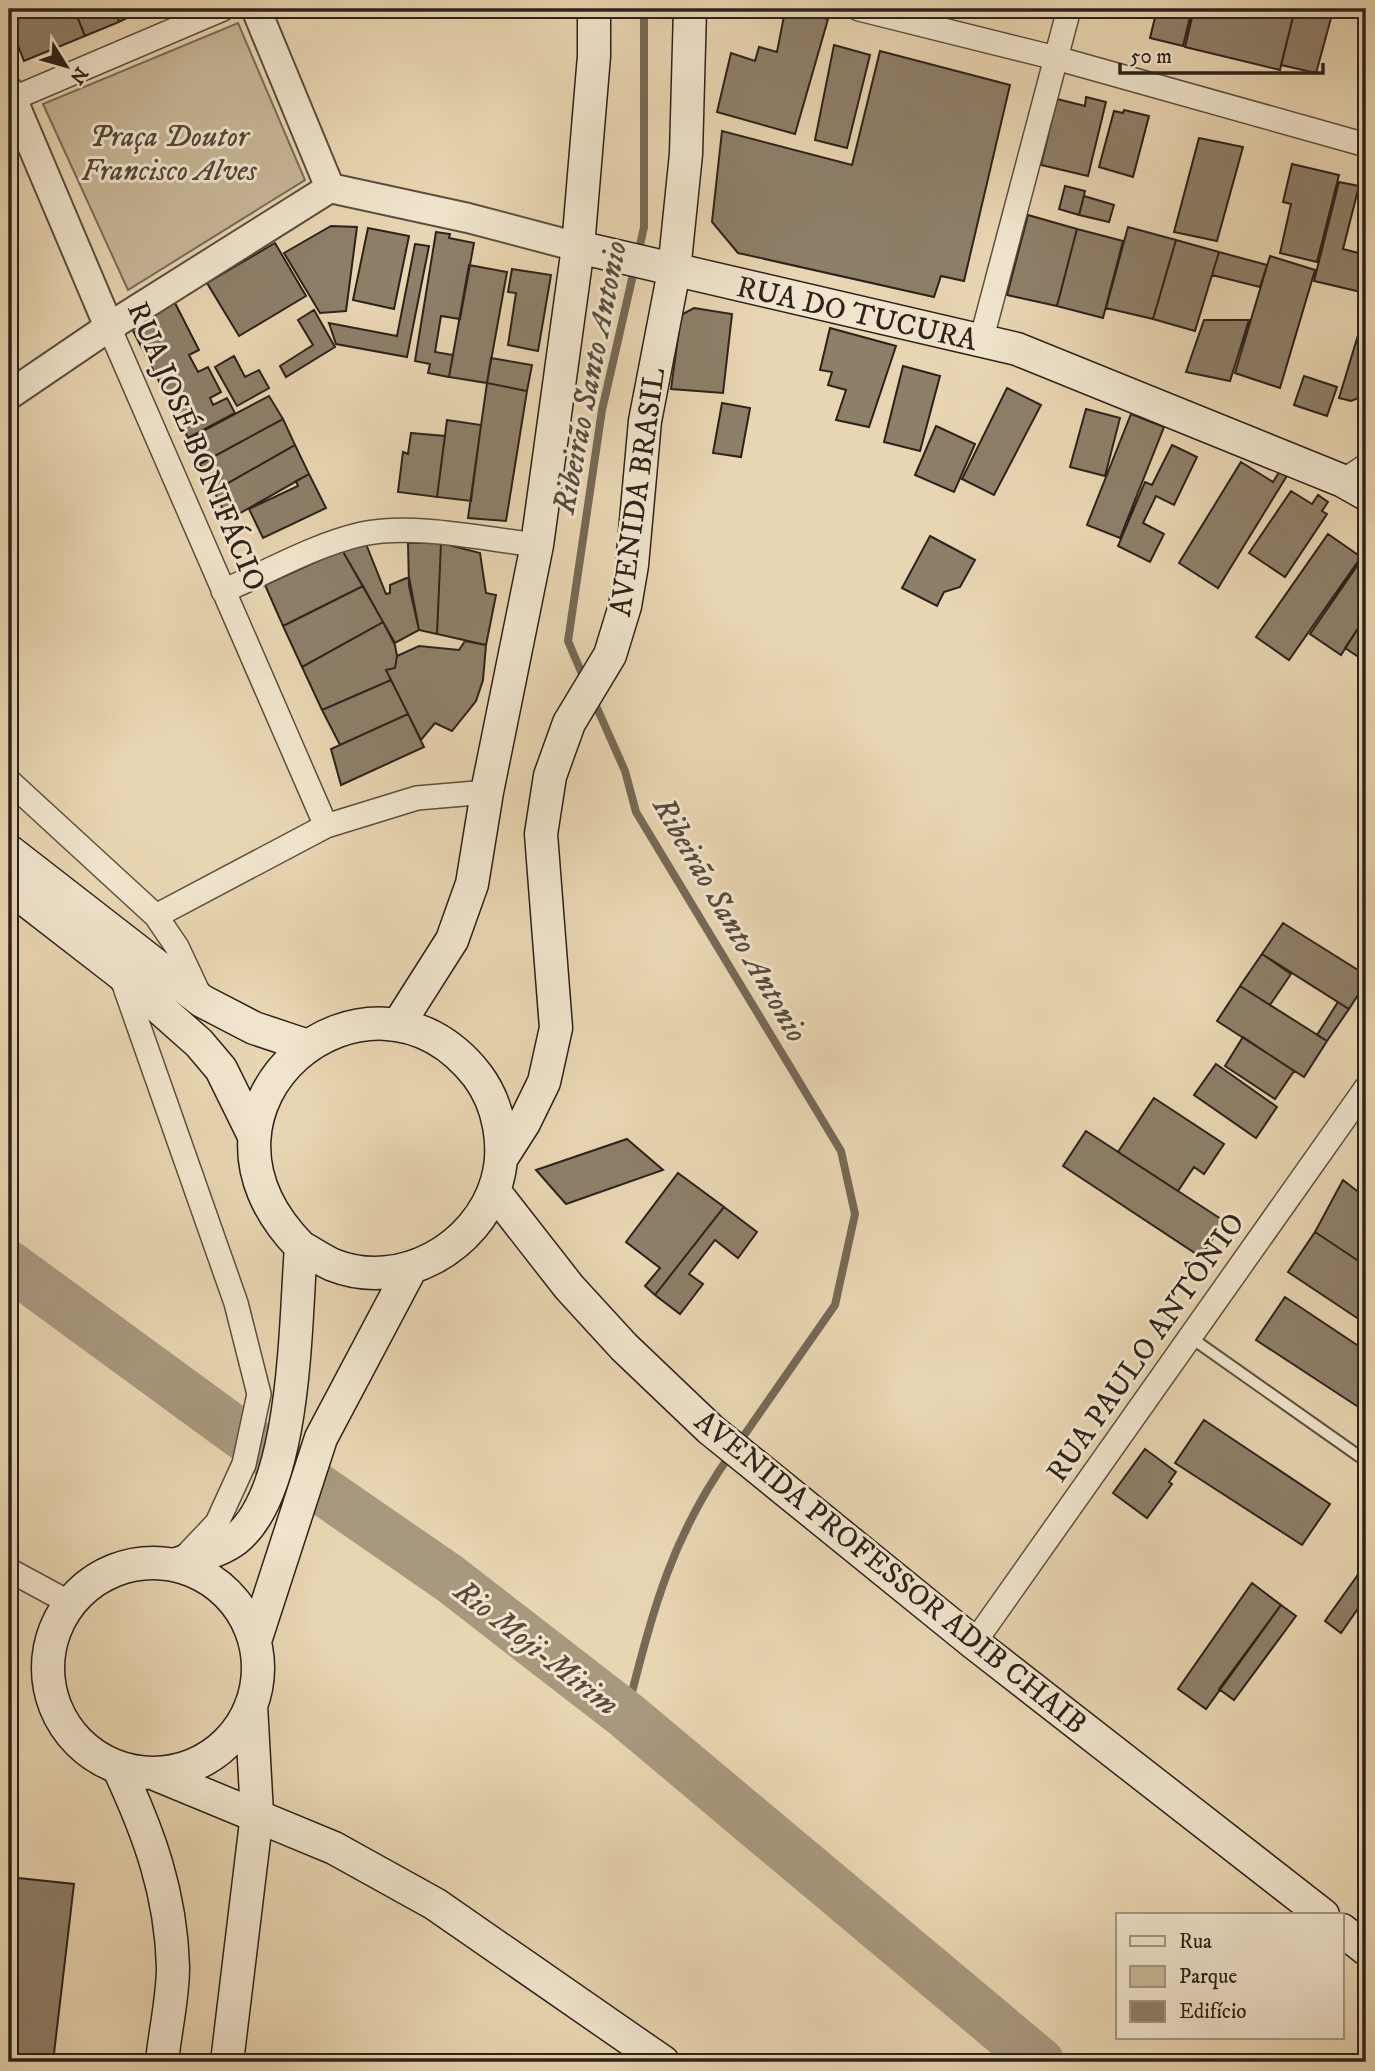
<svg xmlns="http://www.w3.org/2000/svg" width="1375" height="2071" viewBox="0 0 1375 2071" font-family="'IM FELL DW Pica',serif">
<rect width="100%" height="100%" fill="#e8d5b1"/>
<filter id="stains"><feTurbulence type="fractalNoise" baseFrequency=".00286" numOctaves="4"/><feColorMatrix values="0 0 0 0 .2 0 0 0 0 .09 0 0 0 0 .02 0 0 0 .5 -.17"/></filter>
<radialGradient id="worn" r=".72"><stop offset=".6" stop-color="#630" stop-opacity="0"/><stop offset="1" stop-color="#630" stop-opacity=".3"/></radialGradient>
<!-- green -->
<path fill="#c8b798" stroke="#7a6c5a" stroke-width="2" d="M238,23L305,180L128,290L43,104Z"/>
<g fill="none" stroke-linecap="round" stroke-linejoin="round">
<!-- stream -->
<path stroke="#766956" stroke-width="8" d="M638,254L644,227V9
M585,681L568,641L602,410L635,266
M593,699L625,771L636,812L841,1151L855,1214L835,1305L738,1444
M626,1715C652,1615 669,1541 730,1455"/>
<!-- river -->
<path stroke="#a8987e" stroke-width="49" d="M9,1265L236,1431L449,1578L626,1715L1040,2062"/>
</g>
<!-- building -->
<path fill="#8e7f69" stroke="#2c221b" stroke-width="2" d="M9,9H74L85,36L24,61L9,22Z
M74,9H114L119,22L85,36Z
M114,9H146L119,22Z
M1157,9H1192L1183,46L1150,38Z
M1194,9H1295L1280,70L1185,47Z
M1295,9L1333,11L1316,73L1281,65Z
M785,11L828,19L795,134L717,112L731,53L755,61L759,47L777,52Z
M834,45L870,55L847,148L815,140Z
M880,51L1010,85L964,281L941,276L934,297L738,253L712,222L722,131L852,165Z
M1086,97L1106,102L1088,176L1041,165L1057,99L1085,106Z
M1124,110L1149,116L1133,177L1099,167L1114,111L1123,113Z
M1199,138L1243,147L1217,241L1174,232Z
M1292,164L1339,175L1317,262L1280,253L1291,204L1283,202Z
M1339,182L1359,186L1343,249L1366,255L1361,292L1314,281Z
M1065,186L1085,191L1079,215L1059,209Z
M1084,196L1114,205L1109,222L1079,215Z
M1028,215L1077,229L1057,306L1007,295Z
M331,226L357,227L346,311L320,313L284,253Z
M1128,227L1176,240L1153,319L1106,308Z
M368,228L409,236L394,309L353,300Z
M1077,229L1123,241L1103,318L1057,306Z
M436,232L450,234L449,238L474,243L460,319L441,316L435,352L453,355L449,377L428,373L430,364L415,361Z
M1176,240L1219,252L1195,331L1153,319Z
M275,243L306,296L239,336L207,283Z
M415,244L429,246L407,357L336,344L329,323L397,336Z
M1219,252L1267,265L1260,287L1212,275Z
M1270,256L1315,270L1280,388L1235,373Z
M469,265L507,272L487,383L449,377Z
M512,269L551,275L538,351L508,345L516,293L508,292Z
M174,301L199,350L189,355L198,372L208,367L221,392L210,398L213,405L227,398L235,413L188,438L130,325Z
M694,308L732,314L723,393L671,389L681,315Z
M314,310L335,347L286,377L280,366L313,345L298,320Z
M1204,320H1249L1230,381L1186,372Z
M1362,322L1366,323V395L1351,401L1339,398Z
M830,328L896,346L869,427L836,420L846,390L828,385L832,372L820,370Z
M234,356L245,377L259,370L269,388L237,406L215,367Z
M491,358L532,365L527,391L487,383Z
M903,366L940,376L920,451L884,442Z
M1304,376L1337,387L1327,416L1294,405Z
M487,383L527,391L506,521L468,518Z
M1007,388L1041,405L994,495L962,479Z
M269,396L283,419L200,464L186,440Z
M722,403L750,408L741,457L713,453Z
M1086,409L1120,418L1105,476L1070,467Z
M1131,414L1164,427L1120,538L1087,525Z
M283,419L295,445L214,491L200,464Z
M447,420L481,425L471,501L437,497Z
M936,426L975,444L954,492L915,475Z
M411,433L445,436L437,497L398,492L403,452L408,454Z
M295,445L309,474L228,520L214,491Z
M1172,445L1197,457L1174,505L1156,496L1143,523L1164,534L1150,562L1118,546L1145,482L1152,485Z
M1241,462L1273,482L1281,469L1288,474L1218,588L1179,563Z
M309,474L326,508L263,538L249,509L298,486L296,481Z
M1291,491L1312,504L1318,495L1328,502L1322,511L1327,514L1285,577L1249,553Z
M1328,534L1361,557L1289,660L1256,637Z
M930,536L975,560L960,587L944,592L937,606L902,588Z
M364,539L386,594L390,593V585L409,577L419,630L395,643L342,550Z
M408,543H441L437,634L419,630L409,586Z
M441,543L480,553L486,593L496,595L486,645L437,634Z
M342,550L363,586L283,626L265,585Z
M1366,553V616L1341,655L1310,634Z
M363,586L383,622L302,667L283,626Z
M1363,621L1366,623V662L1345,648Z
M383,622L395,645L397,656L395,668L386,670L391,680L322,710L302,667Z
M465,641L486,645L483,680L476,701L452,731L435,723L421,740L386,670L395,668L397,656L419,646L459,650Z
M391,680L408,714L340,745L322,710Z
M408,714L424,747L341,785L331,749Z
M1283,923L1366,975V982L1349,1009L1262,954Z
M1262,954L1291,974L1270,1005L1240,986Z
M1240,986L1327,1041L1304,1077L1217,1021Z
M1338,1002L1349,1009L1327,1041L1317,1035Z
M1243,1037L1294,1071L1275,1099L1225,1066Z
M1216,1064L1277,1107L1256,1138L1194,1095Z
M1154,1098L1224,1144L1204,1174L1194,1167L1178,1191L1118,1152Z
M1086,1131L1224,1221L1201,1257L1063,1166Z
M627,1139L663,1170L566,1204L536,1170Z
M678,1173L724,1207L655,1295L645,1286L660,1268L626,1242Z
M1343,1180L1366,1198V1266L1315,1232Z
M724,1207L757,1232L738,1258L715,1240L689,1274L703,1284L680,1314L655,1295Z
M1315,1232L1366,1266V1324L1288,1272Z
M1285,1297L1366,1351V1412L1256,1340Z
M1204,1420L1330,1504L1302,1545L1175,1463Z
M1145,1449L1176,1472L1169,1482L1172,1484L1147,1518L1113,1493Z
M1366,1563V1582L1357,1576Z
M1357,1576L1366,1582V1597L1341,1633L1325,1621Z
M1252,1583L1281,1605L1206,1709L1178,1689Z
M1281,1605L1296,1616L1234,1700L1219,1689Z
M9,1877L74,1884L53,2062H9Z"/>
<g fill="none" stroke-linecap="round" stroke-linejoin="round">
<defs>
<path id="service" d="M1190,1337L1366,1461"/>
<path id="minor" d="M859,9L1056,58L1366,145
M12,99L223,9
M109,327L326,826
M981,341L1069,9
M1343,481L1366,466
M223,591C268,572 314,545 362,534C415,523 483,539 537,545
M9,781L156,916L177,947L201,998
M156,916L326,826L417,798L487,792
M121,976L236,1303L259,1394L244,1464L217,1523L182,1560
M9,1570L70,1603
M974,1643L1366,1088"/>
<path id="tertiary" d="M256,9L330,188
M9,91L109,327
M330,188L468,218L578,247
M9,395L109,327L330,188"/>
<path id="secondary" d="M578,247L1017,349L1343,481L1366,494
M9,851L202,1001L254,1028L308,1046
M9,887L120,973L199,1043L221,1069L254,1136
M398,1025L452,940L472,884L487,792L537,545L578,247L594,56V9
M501,1159L524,1123L544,1082L556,1028L541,834L550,776L569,723L610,655L625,606L632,565L645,421L674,271L686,154L690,9
M494,1191L569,1287L624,1347L710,1429L974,1643L1323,1915
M48 1668a105 105 0 1 1 210 0a105 105 0 1 1-210 0Z
M177,1564C195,1557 221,1551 236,1539C297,1490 295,1321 301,1247C161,1105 369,937 477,1075C499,1104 507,1146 497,1181C478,1247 401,1292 333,1265C322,1260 312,1253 301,1247
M255,1641L321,1438L411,1268
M118,1767C149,1833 171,1893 173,1967C173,1998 165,2031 162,2062
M155,1774L334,1848L435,1904L663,2062
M1342,1930L1366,1949
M227,2062L257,1814L251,1705"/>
</defs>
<!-- service casing -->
<use href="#service" stroke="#5b4f40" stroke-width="14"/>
<!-- minor casing -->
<use href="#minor" stroke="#5b4f40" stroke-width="26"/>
<!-- tertiary casing -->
<use href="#tertiary" stroke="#5b4f40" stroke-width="32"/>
<!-- secondary casing -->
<use href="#secondary" stroke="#2c221b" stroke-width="35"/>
<!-- service -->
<use href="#service" stroke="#f0e4cc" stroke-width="10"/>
<!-- minor -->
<use href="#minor" stroke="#f0e4cc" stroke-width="23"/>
<!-- tertiary -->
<use href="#tertiary" stroke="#f0e4cc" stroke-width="28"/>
<!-- secondary -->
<use href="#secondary" stroke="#f0e4cc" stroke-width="32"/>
</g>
<g text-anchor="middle" stroke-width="6" stroke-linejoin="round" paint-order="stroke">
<!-- park labels -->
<g font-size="30" font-style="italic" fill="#53473a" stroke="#f0e4cc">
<text x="169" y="146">Praça Doutor<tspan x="169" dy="34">Francisco Alves</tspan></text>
</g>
<!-- street labels -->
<g font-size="30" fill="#2c221b" stroke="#f0e4cc">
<text transform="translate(857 313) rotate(13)" y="10">RUA DO TUCURA</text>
<text transform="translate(197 446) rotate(67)" y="10">RUA JOSÉ BONIFÁCIO</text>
<text transform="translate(637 492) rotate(-82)" y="10">AVENIDA BRASIL</text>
<text transform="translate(1145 1347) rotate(-55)" y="10">RUA PAULO ANTÔNIO</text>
<text transform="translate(891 1572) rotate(39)" y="10">AVENIDA PROFESSOR ADIB CHAIB</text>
</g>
<!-- water labels -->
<g font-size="32" font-style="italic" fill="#574b3e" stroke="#f0e4cc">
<text transform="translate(589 377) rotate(-79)" y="11">Ribeirão Santo Antonio</text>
<text transform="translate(731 919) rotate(60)" y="11">Ribeirão Santo Antonio</text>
<text transform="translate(537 1647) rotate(38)" y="11">Rio Moji-Mirim</text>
</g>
</g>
<!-- margin -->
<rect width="1375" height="2071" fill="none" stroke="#e8d5b1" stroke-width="35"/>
<rect x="10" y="10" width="1354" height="2050" fill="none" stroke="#2c221b" stroke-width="3.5"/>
<rect x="18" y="18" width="1340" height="2036" fill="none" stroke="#2c221b" stroke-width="2"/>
<!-- legend -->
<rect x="1116" y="1913" width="228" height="126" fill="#f0e4cc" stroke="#a29685" stroke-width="2"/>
<rect x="1130" y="1936" width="35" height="10" fill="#f0e4cc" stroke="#a29685" stroke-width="2"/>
<text x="1179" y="1948" font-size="21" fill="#2c221b">Rua</text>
<rect x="1130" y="1966" width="35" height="21" fill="#c8b798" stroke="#a29685" stroke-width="2"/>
<text x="1179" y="1983" font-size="21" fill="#2c221b">Parque</text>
<rect x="1130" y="2001" width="35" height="21" fill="#8e7f69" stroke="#a29685" stroke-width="2"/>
<text x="1179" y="2018" font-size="21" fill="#2c221b">Edifício</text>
<!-- north arrow -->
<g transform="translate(66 66) rotate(127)" stroke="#f0e4cc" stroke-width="5" paint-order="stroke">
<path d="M0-5L12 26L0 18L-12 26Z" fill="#2c221b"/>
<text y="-10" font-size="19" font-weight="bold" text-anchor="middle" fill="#2c221b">N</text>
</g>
<!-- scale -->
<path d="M1120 63v10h203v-10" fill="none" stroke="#2c221b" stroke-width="3.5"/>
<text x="1130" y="63" font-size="21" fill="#2c221b" stroke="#f0e4cc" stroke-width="5" paint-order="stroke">50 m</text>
<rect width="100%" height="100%" filter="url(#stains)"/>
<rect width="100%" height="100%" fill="url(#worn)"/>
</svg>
